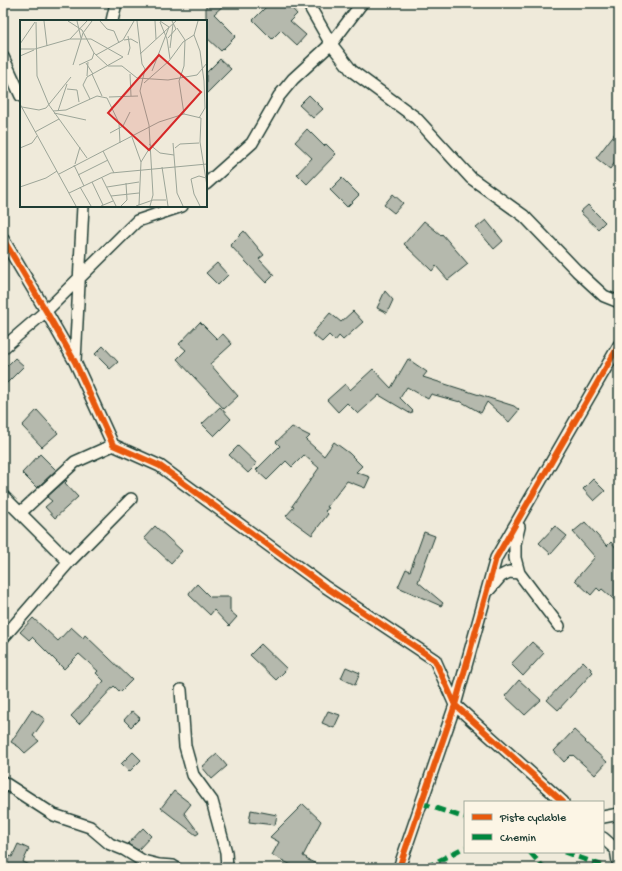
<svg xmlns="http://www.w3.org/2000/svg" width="622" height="871" viewBox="0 0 622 871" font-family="'Gochi Hand',sans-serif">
<rect width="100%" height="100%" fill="#efeada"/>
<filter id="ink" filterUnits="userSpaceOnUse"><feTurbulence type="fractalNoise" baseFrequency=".025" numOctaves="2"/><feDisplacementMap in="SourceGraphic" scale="8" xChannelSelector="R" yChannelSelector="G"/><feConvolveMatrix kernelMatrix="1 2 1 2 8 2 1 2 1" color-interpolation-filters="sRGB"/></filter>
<g filter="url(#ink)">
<!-- building -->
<path fill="#b5b9ad" stroke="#1f3d34" d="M206,3H226L214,14L236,36L221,51L206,37Z
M270,3H287L297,14L290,21L306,35L297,45L281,30L272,39L253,20Z
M220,59L231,69L206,94V73Z
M309,95L323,109L313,118L299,105Z
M619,128V157L610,169L596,158Z
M307,129L324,146L326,144L336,154L307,184L297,174L312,158L295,142Z
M342,178L359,195L347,207L330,190Z
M393,194L403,203L394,213L384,205Z
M588,205L605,222L598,229L580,212Z
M486,220L503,241L494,249L476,228Z
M424,221L441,235L442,234L468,264L448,280L436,266L432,271L404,244Z
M244,231L264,255L259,259L274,275L266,283L230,245Z
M217,263L228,275L218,285L206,273Z
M385,291L393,300L387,313L377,308Z
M353,311L363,322L343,340L339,336L335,341L329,335L322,342L312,334L330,313L341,322Z
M200,322L217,339L223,334L232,344L210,364L238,396L224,409L177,359L186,350L179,344Z
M103,346L118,362L110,369L95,354Z
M15,358L24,366L3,387V370Z
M408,359L427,372L423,377L514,406L519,410L509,422L487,402L481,413L460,401V402L431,394L428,399L407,387L400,398L413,411L411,414L379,395L358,414L347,403L338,412L327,400L345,384L350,390L373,369L391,388Z
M220,407L231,419L214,436L202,424Z
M37,410L58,433L42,447L22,426Z
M292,427L310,436L306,440L324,456L334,442L349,453L362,466L356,472L370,477L365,488L347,481L327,507L329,508L325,511L328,514L312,535L286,516L294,507L292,506L319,468L304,455L292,467L286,461L267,480L256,470L280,446L276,442Z
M238,446L257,464L248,473L229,455Z
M40,454L56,470L37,488L22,473Z
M593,479L605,491L594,501L583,489Z
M66,480L67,481L65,483L78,497L55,518L45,507L52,501L47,497Z
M585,522L607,546L611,542L619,551V604L602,589L600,591L597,588L591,595L575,580L595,557L573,532Z
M155,526L182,551L171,563L144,538Z
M555,526L567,536L551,554L539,543Z
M424,532L435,536L418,582L443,603L441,606L398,587L406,569L410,571Z
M197,584L210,597H230V611L237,617L229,626L214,610L210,615L189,595H190L189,593Z
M33,618L58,641L71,627L83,638L85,635L132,680L120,692L114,686L79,724L71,716L104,681L96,673L98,671L79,654L64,669L32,637L29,640L20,632Z
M532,642L544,653L523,676L511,664Z
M261,644L287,669L276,680L250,655Z
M583,661L591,669V670L593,672L558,710L547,700Z
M346,667L360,673L355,685L341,678Z
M519,680L541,700L525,715L505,696Z
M32,710L45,719L33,736L39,741L25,753L19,747L11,742Z
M132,711L140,718L131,727L124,720Z
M328,711L340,715L334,728L322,723Z
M574,730L586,741L585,742L607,762L595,775L573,755L572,756L571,755L564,762L554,751Z
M133,752L141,760L129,772L121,764Z
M217,754L227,766L212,779L202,767Z
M174,791L191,804L184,813L199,833L196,835L161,808Z
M303,804L321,821L303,856L307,858L306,859L325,868H297L272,855L279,842L270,837Z
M251,810L277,815L275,825L249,822Z
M143,828L151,836L138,850L128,844Z
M18,844L29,849L23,862L37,868H3V854L12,857Z"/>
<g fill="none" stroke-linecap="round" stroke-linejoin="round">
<defs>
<path id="minor" d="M310,3L311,9L331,44L352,71L416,118L471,178L524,216L577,271L604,296L619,302
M112,21L116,3
M3,57L21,96
M206,184L252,143L279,96L293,79L331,44L362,3
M3,239L46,311L75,362L113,445L160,466L324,586L435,660L455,705L563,802
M3,348L46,311L137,221L182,206
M75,361L83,206
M3,496L69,562
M20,513L75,462L113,445
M519,527L515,544V558L519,573L559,626
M489,590L501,576L509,572L519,573
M3,638L69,562L131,499
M181,690L185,746L193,775L212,801L226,852L227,868
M3,782L54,815L90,827L110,844L125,850L143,861L159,865L173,866L176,868
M603,817L619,814
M603,838L619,852
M616,849L619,868
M399,868L455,705L496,558L619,345"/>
</defs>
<!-- minor casing -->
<use href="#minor" stroke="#1f3d34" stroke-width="14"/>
<!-- minor -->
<use href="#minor" stroke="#fcf5e5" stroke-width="11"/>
<!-- quiet -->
<path stroke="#00873e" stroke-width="5" stroke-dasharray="10 5" stroke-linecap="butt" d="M421,803L465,818
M530,852L544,868
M564,852L609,868
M425,868L465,847"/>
<defs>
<path id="cycleway" d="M3,239L46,311L75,362L113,445L160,466L324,586L435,660L455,705L563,802
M399,868L455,705L496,558L619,345"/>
</defs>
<!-- cycleway casing -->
<use href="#cycleway" stroke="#fcf5e5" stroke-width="8"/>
<!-- cycleway -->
<use href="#cycleway" stroke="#e8590c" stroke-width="6"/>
</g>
</g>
<!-- overview -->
<g transform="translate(20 20)">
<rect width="187" height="187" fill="#efeada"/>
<path fill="none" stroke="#9ca598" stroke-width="1" d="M24,1L27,26M48,1L62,10L74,33L72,39L59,45M57,1L61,18M80,1L87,9L94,11L99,23M117,1L122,44L125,49L120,71L129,105L133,175L130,186M135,1L136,19M16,2L17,56L29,85L67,138M140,2L147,19L150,39M157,8L165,20L164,46L159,61L164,94M174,15L180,31L184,61L185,88L179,98M108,16L110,28L108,35M148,18L156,9L152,1M50,19H71L103,37L67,57L63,65L70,79M104,20L111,19L118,23M0,24L15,2M150,28L153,4M0,29H15L50,19L67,1M74,33L88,46H102L117,58L148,60L177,55L187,43M120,34L156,1M76,35L103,20L114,1M0,36L14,30M66,43L73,54M53,45L63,13L72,1M132,51L149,7L140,1M72,54L82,76M110,54L111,76M67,56L68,42M124,63L149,41L163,22L174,15L178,1M47,69L57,70L59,82M89,77L118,76M0,84L56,186M2,87L19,90L26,88L51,57M33,91L46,90L77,76L87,78L99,103L100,123M38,91L47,64M34,93L66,100M15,112L39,99M90,113L103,106L110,92M112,117L121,142L119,185M153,123L157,173L163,186M129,124L140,133L154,135M0,128L12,123L17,116M155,128L160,124L179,123M83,131L94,153M121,142L129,129M55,144L60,127M54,145L64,166M142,147L148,186M39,154L139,102L164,94L181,98L180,122L187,166M58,155L88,140M82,158L96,186M72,162L83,185M0,167L26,158L37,151M60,167L71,186M87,167L119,162M49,173L91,153L187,144M91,176L119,173M81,186L93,181M101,186L107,180L106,163M116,186L133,180H146M180,186L174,174L171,159L179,156L186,158"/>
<path fill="#d62828" fill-opacity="0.15" stroke="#d62828" stroke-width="2" d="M139,35L181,72L129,130L88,93Z"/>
<rect width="187" height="187" fill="none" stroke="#1f3d34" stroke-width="2"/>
</g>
<!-- margin -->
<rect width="622" height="871" fill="none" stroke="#fcf5e5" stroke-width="16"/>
<rect x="8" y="8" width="606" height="855" fill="none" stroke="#1f3d34" stroke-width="1.5" filter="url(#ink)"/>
<!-- legend -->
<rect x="464" y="801" width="140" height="52" fill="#fcf5e5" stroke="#a4ab9e"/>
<rect x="472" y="814" width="20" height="6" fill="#e8590c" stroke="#a4ab9e"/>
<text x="500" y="821" font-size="12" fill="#1f3d34">Piste cyclable</text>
<rect x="472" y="834" width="20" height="6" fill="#00873e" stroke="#a4ab9e"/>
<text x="500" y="841" font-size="12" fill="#1f3d34">Chemin</text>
</svg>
